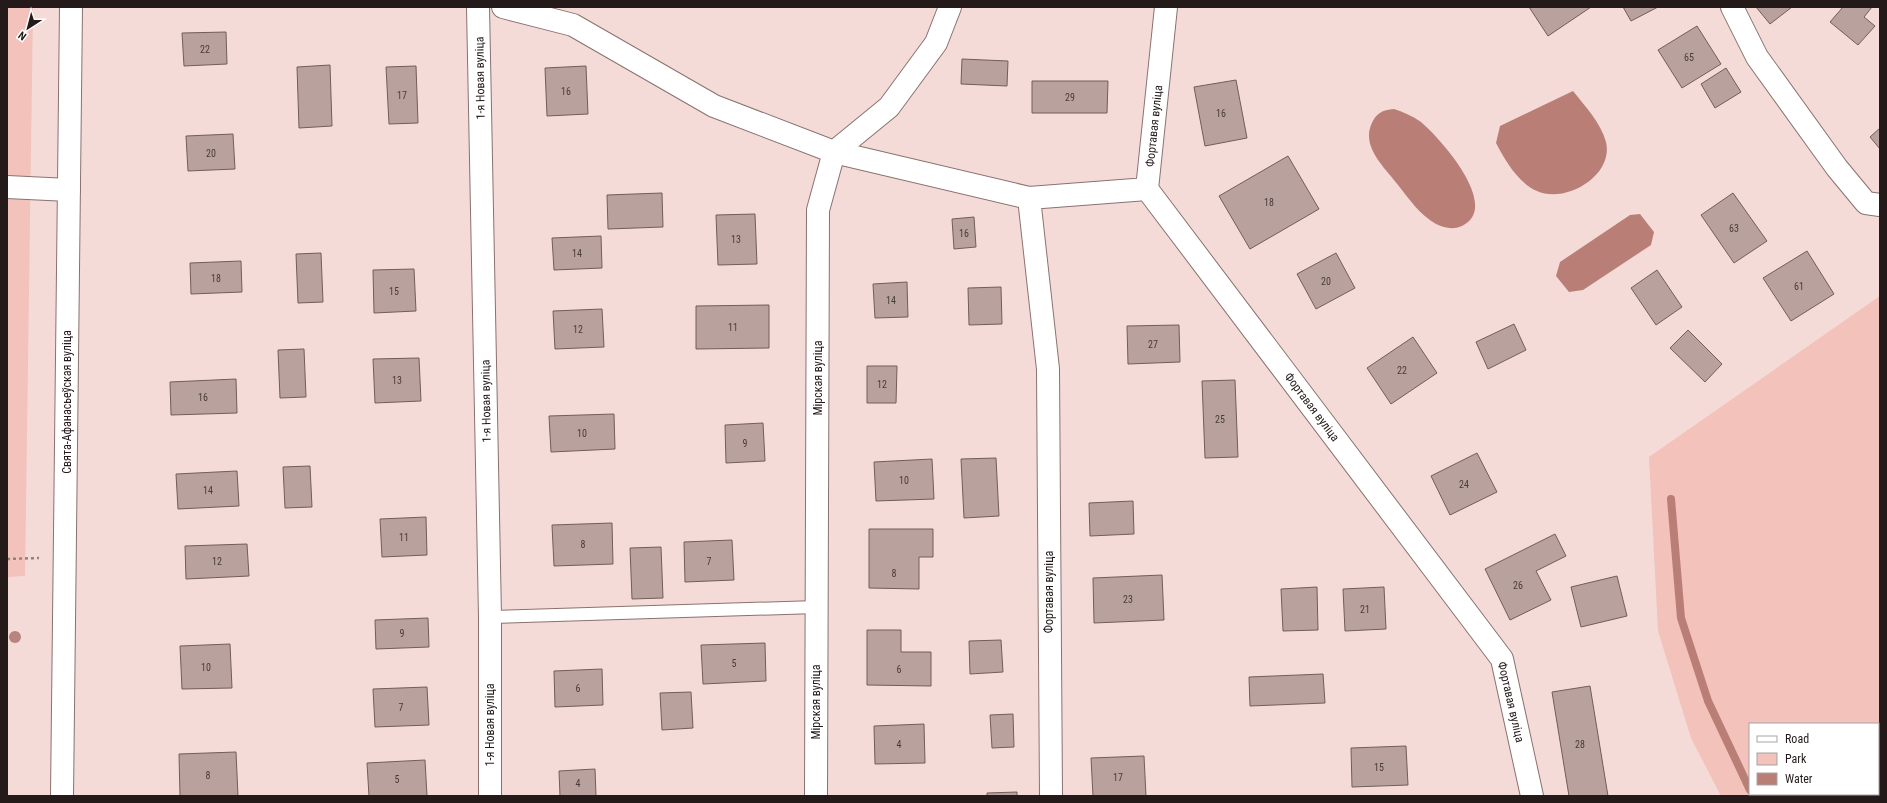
<svg xmlns="http://www.w3.org/2000/svg" width="1887" height="803" viewBox="0 0 1887 803" font-family="'Roboto Condensed',sans-serif">
<rect width="100%" height="100%" fill="#f4dbd7"/>
<!-- green -->
<path fill="#f2c2bb" fill-rule="evenodd" d="M7,7H33L25,576L7,577Z
M1880,296V796H1721L1691,738L1658,631L1649,457ZM1750,724H1878V794H1750Z"/>
<!-- water -->
<path fill="#b97e76" d="M1573,91C1585,106 1601,123 1606,142C1614,176 1565,204 1537,191C1518,183 1505,160 1496,143L1500,126Z
M1394,109C1404,112 1412,116 1421,122C1440,138 1502,207 1462,226C1452,230 1445,228 1436,224C1420,215 1409,199 1398,185C1385,168 1362,148 1371,125C1376,113 1382,110 1394,109Z
M1640,214L1654,232L1651,245L1583,290L1569,292L1556,276L1560,262L1630,215Z"/>
<g fill="none" stroke-linecap="round" stroke-linejoin="round">
<!-- stream -->
<path stroke="#b97e76" stroke-width="8" d="M1671,499L1681,618L1708,701L1750,790"/>
</g>
<!-- building -->
<path fill="#b9a19d" stroke="#725d5a" d="M1529,7H1591L1548,36Z
M1623,7H1658L1631,21Z
M1756,7H1792L1770,24Z
M1843,7H1872L1864,17L1875,26L1858,45L1830,22Z
M1697,26L1721,64L1682,88L1658,50Z
M226,32L227,64L184,66L182,33Z
M962,59L1008,61L1007,86L961,84Z
M330,65L332,126L299,128L297,67Z
M416,66L418,123L389,124L386,67Z
M586,66L588,114L547,116L545,68Z
M1726,68L1741,92L1715,108L1701,84Z
M1236,80L1247,138L1205,146L1194,87Z
M1032,81H1108L1107,113H1032Z
M1880,128V149L1870,137Z
M233,134L235,169L188,171L186,136Z
M1288,156L1319,209L1250,249L1219,196Z
M662,193L663,227L608,229L607,195Z
M1733,193L1767,241L1734,263L1701,215Z
M755,214L757,264L718,265L716,215Z
M974,217L976,247L954,249L952,219Z
M601,236L602,268L554,270L552,238Z
M1807,251L1834,294L1791,321L1763,278Z
M321,253L323,302L298,303L296,254Z
M1336,253L1355,288L1316,309L1297,274Z
M241,261L242,292L191,294L190,263Z
M414,269L416,311L374,313L373,270Z
M1657,270L1682,307L1656,325L1631,288Z
M907,282L908,317L875,318L873,284Z
M1001,287L1002,324L969,325L968,288Z
M769,305V348L696,349V306Z
M602,309L604,347L555,349L553,311Z
M1514,324L1526,350L1488,369L1476,342Z
M1179,325L1180,362L1128,364L1127,326Z
M1688,330L1722,364L1705,382L1670,348Z
M1413,337L1437,373L1391,404L1367,368Z
M304,349L306,397L280,398L278,350Z
M419,358L421,401L375,403L373,359Z
M867,366H897L896,403H867Z
M236,379L237,413L171,415L170,382Z
M1235,380L1238,457L1205,458L1202,381Z
M614,414L615,449L551,452L549,416Z
M763,423L765,461L726,463L725,425Z
M1477,453L1497,492L1450,515L1431,476Z
M996,458L999,516L964,518L961,459Z
M932,459L934,499L876,501L874,462Z
M310,466L312,507L285,508L283,467Z
M237,471L239,506L178,509L176,474Z
M1133,501L1134,534L1090,536L1089,503Z
M426,517L427,555L382,557L380,519Z
M612,523L613,564L554,566L552,525Z
M869,529H933V557H919V589L869,588Z
M1555,534L1566,556L1536,571L1551,600L1510,620L1485,569Z
M732,540L734,580L685,582L684,542Z
M247,544L249,576L186,579L185,546Z
M661,547L663,598L632,599L630,548Z
M1162,575L1164,620L1094,623L1093,578Z
M1617,576L1627,616L1581,627L1571,587Z
M1317,587L1318,630L1283,631L1281,589Z
M1384,587L1386,629L1345,631L1343,589Z
M428,618L429,647L376,649L375,620Z
M867,630H901V652H931V686L867,685Z
M1001,640L1003,672L970,674L969,641Z
M765,643L766,681L703,684L701,645Z
M230,644L232,688L182,689L180,646Z
M602,669L603,705L555,707L554,671Z
M1323,674L1325,703L1250,706L1249,677Z
M1590,686L1608,796H1569L1552,692Z
M427,687L429,725L375,727L373,689Z
M691,692L693,728L662,730L660,693Z
M1013,714L1014,747L992,748L990,715Z
M924,724L925,763L875,764L874,726Z
M1406,746L1408,785L1352,787L1351,748Z
M236,752L238,796H180L179,754Z
M1144,756L1146,796H1093L1091,758Z
M425,760L427,796H369L367,763Z
M595,769L596,796H560L559,771Z
M1017,792V796H987V793Z"/>
<g fill="none" stroke-linecap="round" stroke-linejoin="round">
<defs>
<path id="service" d="M490,617L817,607"/>
<path id="minor" d="M478,7L490,617V796
M503,7L573,25L714,106L834,152L1029,198L1147,189
M1166,7L1147,189L1502,659L1532,796
M1732,7L1757,57L1837,168L1866,203L1880,205
M7,187L69,190
M1029,198L1048,369L1051,796
M816,796L818,210L834,152L889,107L936,43L950,7"/>
<path id="tertiary" d="M62,796L71,7"/>
</defs>
<!-- service casing -->
<use href="#service" stroke="#89726f" stroke-width="14"/>
<!-- minor casing -->
<use href="#minor" stroke="#89726f" stroke-width="24"/>
<!-- tertiary casing -->
<use href="#tertiary" stroke="#89726f" stroke-width="24"/>
<!-- path -->
<path stroke="#92817e" stroke-width="2.5" stroke-dasharray="3 3" stroke-linecap="butt" d="M7,559L39,558"/>
<!-- service -->
<use href="#service" stroke="#fff" stroke-width="12"/>
<!-- minor -->
<use href="#minor" stroke="#fff" stroke-width="22"/>
<!-- tertiary -->
<use href="#tertiary" stroke="#fff" stroke-width="22"/>
</g>
<!-- trees -->
<circle fill="#b8847d" cx="15" cy="637" r="6"/>
<g text-anchor="middle" stroke-width="3" stroke-linejoin="round" paint-order="stroke">
<!-- number labels -->
<g font-size="10" fill="#483c3a">
<text x="205" y="53">22</text>
<text x="1689" y="61">65</text>
<text x="566" y="95">16</text>
<text x="402" y="99">17</text>
<text x="1070" y="101">29</text>
<text x="1221" y="117">16</text>
<text x="211" y="157">20</text>
<text x="1269" y="206">18</text>
<text x="1734" y="232">63</text>
<text x="964" y="237">16</text>
<text x="736" y="243">13</text>
<text x="577" y="257">14</text>
<text x="216" y="282">18</text>
<text x="1326" y="285">20</text>
<text x="1799" y="290">61</text>
<text x="394" y="295">15</text>
<text x="891" y="304">14</text>
<text x="733" y="331">11</text>
<text x="578" y="333">12</text>
<text x="1153" y="348">27</text>
<text x="1402" y="374">22</text>
<text x="397" y="384">13</text>
<text x="882" y="388">12</text>
<text x="203" y="401">16</text>
<text x="1220" y="423">25</text>
<text x="582" y="437">10</text>
<text x="745" y="447">9</text>
<text x="904" y="484">10</text>
<text x="1464" y="488">24</text>
<text x="208" y="494">14</text>
<text x="404" y="541">11</text>
<text x="583" y="548">8</text>
<text x="217" y="565">12</text>
<text x="709" y="565">7</text>
<text x="894" y="577">8</text>
<text x="1518" y="589">26</text>
<text x="1128" y="603">23</text>
<text x="1365" y="613">21</text>
<text x="402" y="637">9</text>
<text x="734" y="667">5</text>
<text x="206" y="671">10</text>
<text x="899" y="673">6</text>
<text x="578" y="692">6</text>
<text x="401" y="711">7</text>
<text x="899" y="748">4</text>
<text x="1580" y="748">28</text>
<text x="1379" y="771">15</text>
<text x="208" y="779">8</text>
<text x="1118" y="781">17</text>
<text x="397" y="783">5</text>
<text x="578" y="787">4</text>
</g>
<!-- street labels -->
<g font-size="12" fill="#231a19" stroke="#fff">
<text transform="translate(480 78) rotate(-91)" y="4">1-я Новая вуліца</text>
<text transform="translate(1154 126) rotate(-84)" y="4">Фортавая вуліца</text>
<text transform="translate(818 378) rotate(-90)" y="4">Мірская вуліца</text>
<text transform="translate(486 401) rotate(-91)" y="4">1-я Новая вуліца</text>
<text transform="translate(67 402) rotate(-90)" y="4">Свята-Афанасьеўская вуліца</text>
<text transform="translate(1312 407) rotate(53)" y="4">Фортавая вуліца</text>
<text transform="translate(1049 592) rotate(-90)" y="4">Фортавая вуліца</text>
<text transform="translate(816 702) rotate(-90)" y="4">Мірская вуліца</text>
<text transform="translate(1511 702) rotate(77)" y="4">Фортавая вуліца</text>
<text transform="translate(490 725) rotate(-90)" y="4">1-я Новая вуліца</text>
</g>
</g>
<!-- border -->
<rect width="1887" height="803" fill="none" stroke="#231a19" stroke-width="16"/>
<!-- legend -->
<rect x="1749" y="723" width="130" height="72" fill="#ffffff" stroke="#a7a3a3"/>
<rect x="1757" y="736" width="20" height="6" fill="#ffffff" stroke="#a7a3a3"/>
<text x="1785" y="743" font-size="12" fill="#231a19">Road</text>
<rect x="1757" y="753" width="20" height="12" fill="#f2c2bb" stroke="#a7a3a3"/>
<text x="1785" y="763" font-size="12" fill="#231a19">Park</text>
<rect x="1757" y="773" width="20" height="12" fill="#b97e76" stroke="#a7a3a3"/>
<text x="1785" y="783" font-size="12" fill="#231a19">Water</text>
<!-- north arrow -->
<g transform="translate(28 28) rotate(216)" stroke="#ffffff" stroke-width="3" paint-order="stroke">
<path d="M0-3L7 15L0 10L-7 15Z" fill="#231a19"/>
<text y="-6" font-size="11" font-weight="bold" text-anchor="middle" fill="#231a19">N</text>
</g>
</svg>
